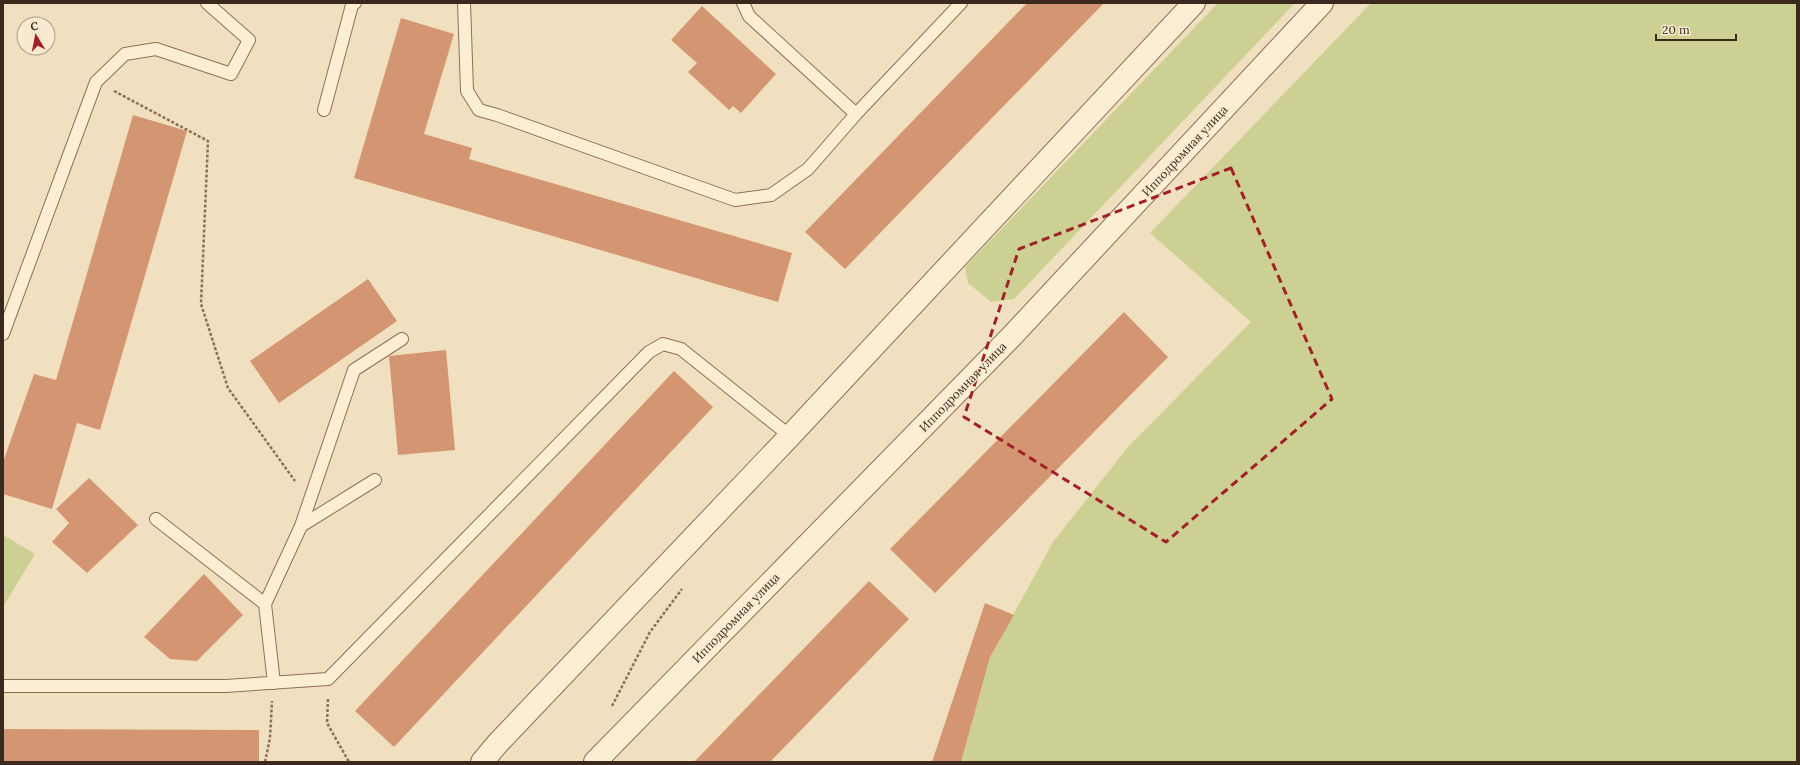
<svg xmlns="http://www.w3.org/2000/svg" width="1800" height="765" viewBox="0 0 1800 765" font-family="Lora,serif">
<rect width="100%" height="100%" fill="#f1e0bf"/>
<!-- green -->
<path fill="#ccd092" d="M1218,3H1295L1014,299L991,302L968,283L965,267Z
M1371,3H1797V762H961L990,657L1053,542L1128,447L1251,322L1150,233Z
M3,535L35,554L3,607Z"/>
<!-- building -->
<path fill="#d39572" d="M1027,3H1104L845,269L805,232Z
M702,6L776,74L741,113L733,106L729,110L688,72L697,63L671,40Z
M401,18L454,34L424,134L472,148L469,159L792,253L778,302L354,178Z
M133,115L187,131L100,430L77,423L52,509L3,494V462L34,374L56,380Z
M368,279L397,321L279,403L250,361Z
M1124,312L1168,357L935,593L890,549Z
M446,350L455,450L398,455L389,356Z
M674,371L713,407L394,747L355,711Z
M89,478L138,525L87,573L52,542L69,523L56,509Z
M204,574L243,615L197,661L170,659L144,637Z
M869,581L909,619L770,762H694Z
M985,603L1014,615L990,657L961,762H932Z
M3,729L259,730V762H3Z"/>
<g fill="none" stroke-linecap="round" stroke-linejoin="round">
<defs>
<path id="service" d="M464,3L467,91L479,110L497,115L735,200L771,195L808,169L856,114L961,3
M743,3L749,16L856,114
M324,110L352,5L355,3
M3,334L96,82L125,54L156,49L231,74L249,40L207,3
M156,519L265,604L274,683
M301,526L354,370L402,339
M265,604L301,526L375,480
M3,686H226L328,679L649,352L663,344L681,349L790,436"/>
<path id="tertiary" d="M482,762L498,743L790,436L1194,3
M595,762L1011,337L1322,3"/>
</defs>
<!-- service casing -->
<use href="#service" stroke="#8c7056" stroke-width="14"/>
<!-- tertiary casing -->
<use href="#tertiary" stroke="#8c7056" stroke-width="24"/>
<!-- path -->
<path stroke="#8c7056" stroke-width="2.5" stroke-dasharray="3 2" stroke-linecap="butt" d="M114,91L208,141L201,304L228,388L295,481
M328,699L327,723L349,762
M612,706L650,632L682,589
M265,762L270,738L272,701"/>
<!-- service -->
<use href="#service" stroke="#fceed3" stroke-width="12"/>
<!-- tertiary -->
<use href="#tertiary" stroke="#fceed3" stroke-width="22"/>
</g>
<!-- marked area -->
<path fill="none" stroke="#a02128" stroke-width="3" stroke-dasharray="8 5" stroke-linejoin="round" d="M1231,168L1332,399L1166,542L964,417L1019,249Z"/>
<g text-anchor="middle" stroke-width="3" stroke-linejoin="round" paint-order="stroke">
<!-- street labels -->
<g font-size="12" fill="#3a291c" stroke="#f8ead0">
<text transform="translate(1185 151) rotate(-47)" y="4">Ипподромная улица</text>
<text transform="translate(963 387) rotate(-46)" y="4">Ипподромная улица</text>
<text transform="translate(736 618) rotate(-46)" y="4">Ипподромная улица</text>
</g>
</g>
<!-- border -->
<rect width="1800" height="765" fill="none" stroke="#3a291c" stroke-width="8"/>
<!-- north arrow -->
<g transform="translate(36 36) rotate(350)"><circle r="19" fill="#f8ead0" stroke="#ac9d88"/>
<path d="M0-3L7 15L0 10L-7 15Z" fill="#a02128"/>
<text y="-6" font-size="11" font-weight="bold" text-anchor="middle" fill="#3a291c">С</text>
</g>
<!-- scale -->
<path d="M1656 34v6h80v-6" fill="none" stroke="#3a291c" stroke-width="2"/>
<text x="1662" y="34" font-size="12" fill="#3a291c" stroke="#f8ead0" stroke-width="3" paint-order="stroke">20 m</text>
</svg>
